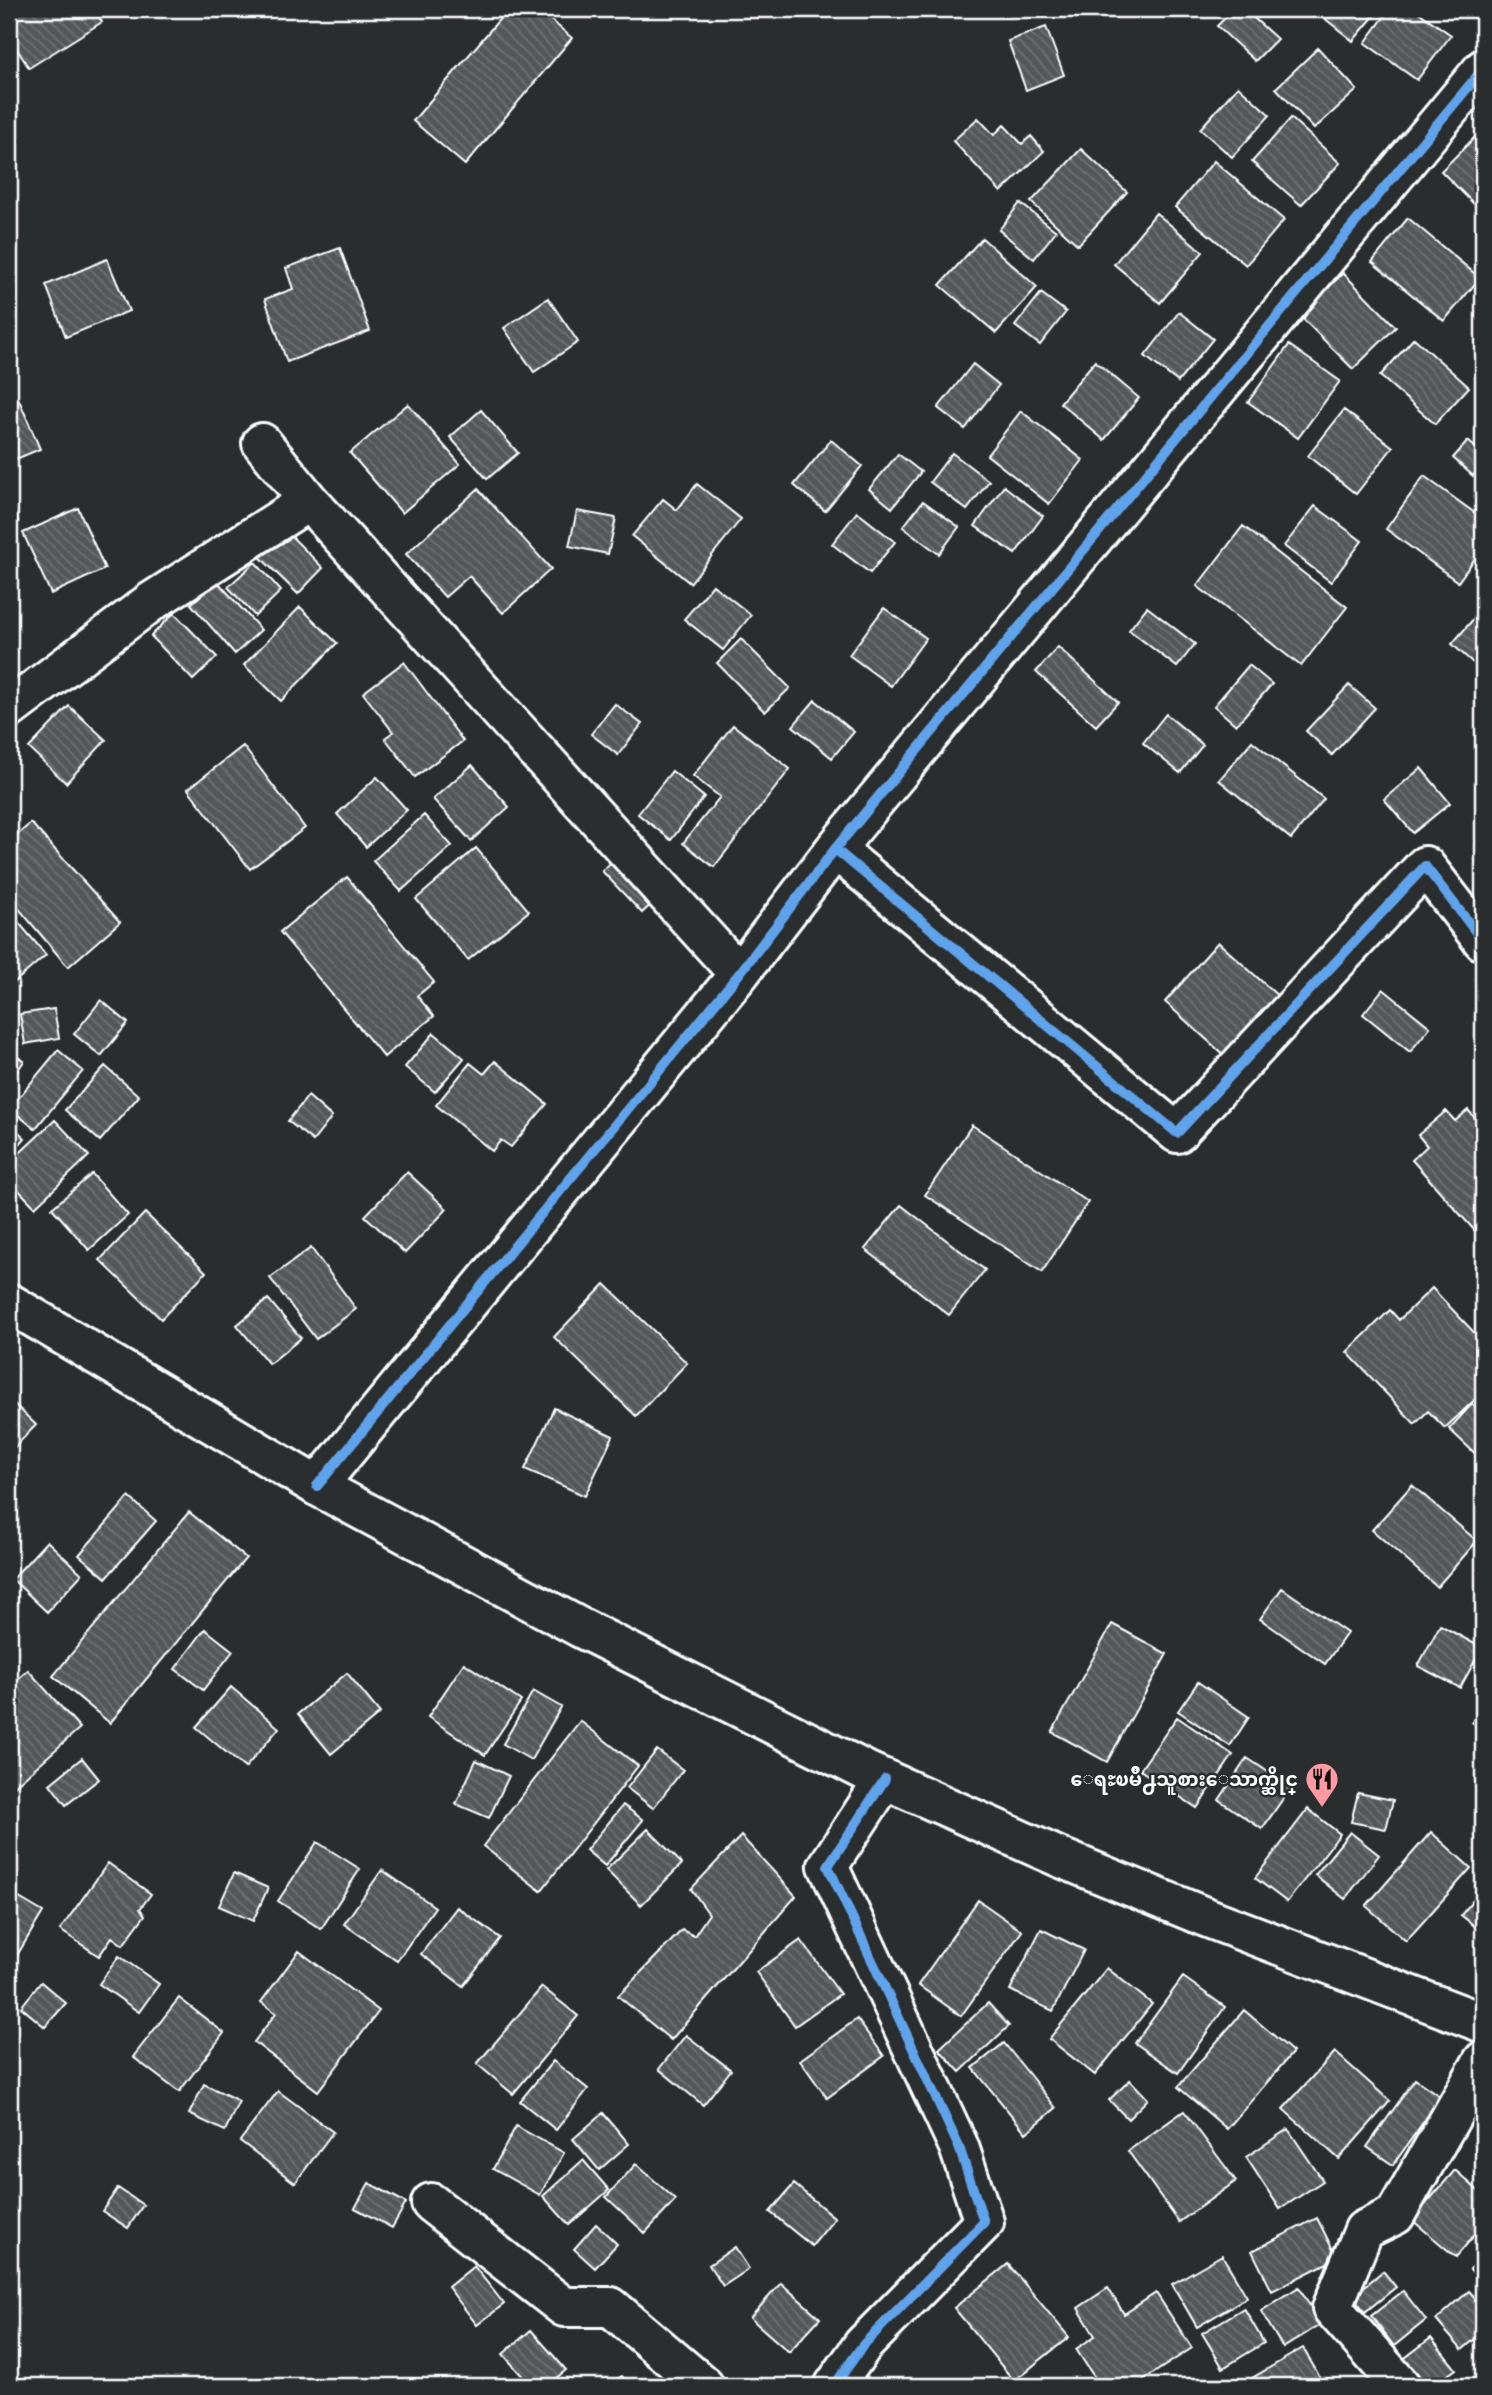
<svg xmlns="http://www.w3.org/2000/svg" width="1492" height="2395" viewBox="0 0 1492 2395" font-family="'Architects Daughter','Noto Sans Myanmar',sans-serif">
<defs>
<pattern id="building-back-hatch" width="6" height="6" patternUnits="userSpaceOnUse" patternTransform="scale(1.75)"><rect width="6" height="6" fill="#555758"/><path d="M-1 5l2 2M0 0l6 6M5-1l2 2" fill="none" stroke="#6e7071"/></pattern>
</defs>
<rect width="100%" height="100%" fill="#2a2d2e"/>
<filter id="ink" filterUnits="userSpaceOnUse"><feTurbulence type="fractalNoise" baseFrequency=".0143" numOctaves="2"/><feDisplacementMap in="SourceGraphic" scale="14" xChannelSelector="R" yChannelSelector="G"/><feConvolveMatrix kernelMatrix="1 2 1 2 8 2 1 2 1" color-interpolation-filters="sRGB"/></filter>
<g filter="url(#ink)">
<!-- building -->
<path fill="url(#building-back-hatch)" stroke="#fff" stroke-width="2" d="M12,9H94L102,22L29,68L9,37V11Z
M508,9H538L572,38L465,165L413,121Z
M1234,9H1244L1277,39L1255,61L1217,26Z
M1313,9H1380L1353,41Z
M1390,9H1414L1451,35L1417,80L1365,43Z
M1046,27L1064,75L1026,90L1008,41Z
M1318,48L1357,90L1314,129L1276,88Z
M1238,86L1270,115L1232,157L1200,129Z
M978,118L994,135L1004,125L1022,144L1031,136L1044,151L1001,192L953,141Z
M1291,118L1340,163L1301,205L1252,162Z
M1477,135L1483,142L1482,212L1441,171Z
M1081,149L1127,192L1078,245L1031,202Z
M1214,161L1284,220L1246,265L1175,207Z
M1020,203L1056,231L1034,259L999,230Z
M1156,213L1203,252L1160,303L1114,264Z
M1408,218L1480,278L1444,321L1372,262Z
M982,238L1037,287L996,333L940,285Z
M340,248L370,331L287,362L265,299L293,289L286,268Z
M107,259L129,311L66,337L46,285Z
M1343,273L1396,327L1353,369L1300,316Z
M1041,293L1066,312L1040,345L1015,326Z
M548,298L578,342L534,372L504,328Z
M1179,312L1213,339L1178,382L1145,356Z
M1414,338L1469,387L1435,424L1380,376Z
M1289,345L1340,381L1298,438L1248,402Z
M1095,361L1139,398L1104,440L1060,403Z
M973,364L999,385L965,429L938,408Z
M19,400L40,449L9,462V404Z
M408,404L460,464L402,513L350,453Z
M481,410L518,453L487,479L450,437Z
M1344,410L1393,447L1356,494L1308,456Z
M1021,411L1083,460L1049,504L987,455Z
M831,440L862,466L825,511L794,485Z
M1468,441L1483,454V463L1473,476L1453,458Z
M952,453L989,481L967,510L930,482Z
M898,454L921,472L892,508L869,489Z
M1424,476L1483,519V547L1458,582L1386,529Z
M697,484L741,519L690,583L632,536L663,499L677,510Z
M1004,486L1043,516L1015,554L975,526Z
M478,489L551,569L503,613L469,576L445,597L406,554Z
M9,493L18,521L9,523Z
M923,501L959,527L939,554L903,527Z
M1315,506L1362,541L1331,582L1284,546Z
M78,508L105,569L51,594L23,533Z
M577,511L616,518L608,554L569,546Z
M857,512L895,542L870,573L832,544Z
M1243,526L1347,607L1301,666L1197,586Z
M285,530L323,568L298,594L259,556Z
M255,562L281,591L255,616L228,587Z
M217,581L261,630L235,654L191,604Z
M713,585L751,615L723,650L684,619Z
M300,607L337,643L281,701L244,665Z
M1147,607L1195,644L1177,667L1129,630Z
M884,608L926,638L891,686L849,655Z
M174,613L217,657L193,680L151,636Z
M1475,617L1483,624V672L1452,644Z
M741,639L790,688L765,712L717,663Z
M1058,647L1118,702L1096,726L1036,672Z
M404,662L463,741L415,777L385,738L393,732L363,693Z
M1249,665L1272,684L1236,725L1214,706Z
M1349,685L1375,708L1332,755L1306,731Z
M815,700L854,732L832,758L793,726Z
M615,704L642,724L618,755L591,734Z
M69,706L106,740L66,783L29,748Z
M1166,714L1203,745L1180,773L1143,743Z
M733,725L790,769L714,867L683,843L720,797L693,776Z
M1252,741L1324,799L1291,839L1219,780Z
M243,746L305,828L250,869L188,789Z
M472,765L509,807L471,841L433,799Z
M1421,768L1450,803L1413,833L1384,799Z
M672,771L704,797L671,840L638,814Z
M377,777L407,810L366,847L337,814Z
M424,815L452,846L401,891L373,861Z
M31,823L120,922L68,967L9,897V842Z
M476,848L529,911L468,960L416,899Z
M620,854L660,896L642,913L602,871Z
M347,877L434,982L417,996L434,1016L384,1057L280,932Z
M9,911L46,955L9,987Z
M1218,942L1279,997L1226,1057L1165,1002Z
M1383,989L1430,1027L1410,1052L1363,1014Z
M101,1000L128,1023L101,1056L74,1034Z
M54,1009L59,1038L25,1044L20,1014Z
M434,1033L464,1058L435,1092L405,1067Z
M58,1050L83,1071L35,1129L10,1108Z
M9,1051L24,1061L9,1083Z
M495,1061L547,1104L511,1147L501,1140L492,1151L436,1105L470,1063L484,1074Z
M105,1066L139,1096L100,1141L65,1110Z
M308,1096L332,1117L313,1141L288,1121Z
M1468,1110L1483,1127V1224L1475,1231L1412,1160L1427,1146L1418,1135L1446,1111L1455,1121Z
M55,1120L89,1156L35,1207L9,1180V1163Z
M9,1123L25,1138L9,1156Z
M972,1125L1088,1202L1042,1272L925,1195Z
M407,1172L447,1209L405,1253L365,1216Z
M92,1174L128,1215L89,1250L52,1208Z
M901,1205L985,1270L949,1315L865,1249Z
M145,1213L206,1272L161,1319L100,1260Z
M311,1248L356,1309L316,1339L270,1278Z
M605,1284L687,1363L636,1416L554,1337Z
M1432,1288L1483,1342V1392L1445,1428L1428,1411L1415,1424L1347,1352L1390,1310L1399,1320Z
M268,1299L301,1338L269,1364L237,1325Z
M9,1399L36,1425L9,1453Z
M1472,1404L1483,1415V1457L1481,1459L1449,1429Z
M554,1408L613,1436L585,1496L525,1469Z
M1412,1485L1477,1541L1437,1587L1372,1530Z
M129,1497L156,1521L106,1578L79,1555Z
M189,1512L246,1558L110,1723L53,1676Z
M47,1541L82,1574L47,1612L12,1579Z
M1282,1588L1347,1633L1325,1664L1260,1619Z
M1112,1624L1167,1654L1107,1762L1052,1732Z
M1440,1625L1482,1648L1460,1688L1418,1666Z
M205,1629L233,1651L203,1690L175,1669Z
M464,1663L521,1701L485,1755L428,1717Z
M28,1670L80,1728L9,1791V1687Z
M347,1673L380,1713L331,1754L298,1714Z
M1198,1682L1249,1717L1230,1746L1178,1711Z
M231,1687L279,1728L245,1768L196,1727Z
M533,1691L561,1707L531,1760L503,1744Z
M1483,1708V1731L1472,1722Z
M1177,1717L1233,1755L1197,1808L1140,1770Z
M580,1721L638,1766L541,1891L483,1846Z
M657,1750L683,1770L653,1808L627,1788Z
M82,1758L99,1779L66,1805L50,1784Z
M1247,1758L1291,1787L1262,1829L1219,1800Z
M476,1760L509,1776L489,1818L456,1804Z
M1358,1793L1393,1800L1386,1829L1351,1822Z
M623,1805L643,1820L605,1866L586,1850Z
M1308,1809L1340,1834L1287,1902L1255,1878Z
M648,1829L682,1864L641,1905L606,1870Z
M1350,1832L1379,1855L1345,1899L1315,1875Z
M1431,1832L1471,1868L1406,1941L1366,1906Z
M741,1836L796,1896L671,2040L618,1996L682,1930L694,1936L709,1914L691,1889Z
M317,1842L360,1869L321,1929L278,1901Z
M108,1863L151,1894L140,1909L145,1915L123,1945L112,1937L99,1956L60,1930Z
M382,1870L435,1907L397,1961L344,1924Z
M234,1873L268,1888L253,1921L219,1906Z
M1483,1888V1933L1461,1915Z
M9,1892L43,1912L13,1962L9,1959Z
M978,1900L1022,1931L961,2016L918,1985Z
M457,1907L500,1938L463,1986L421,1954Z
M1041,1929L1084,1950L1053,2011L1010,1990Z
M801,1940L840,1994L795,2026L756,1972Z
M299,1951L379,2011L318,2091L254,2042L276,2013L261,2002Z
M119,1956L159,1984L139,2012L99,1984Z
M1107,1968L1152,2004L1095,2075L1049,2039Z
M1183,1977L1225,2007L1178,2073L1135,2043Z
M41,1982L66,2003L45,2027L21,2007Z
M542,1987L578,2016L513,2094L477,2064Z
M179,1998L224,2033L179,2092L133,2057Z
M988,2003L1009,2026L960,2072L939,2049Z
M1244,2010L1293,2052L1227,2129L1178,2087Z
M857,2019L884,2056L827,2098L800,2060Z
M686,2035L731,2070L703,2105L659,2069Z
M1004,2043L1056,2108L1026,2133L973,2068Z
M1335,2052L1390,2101L1339,2159L1283,2109Z
M553,2061L588,2089L556,2130L520,2101Z
M1415,2079L1441,2097L1393,2165L1367,2147Z
M1130,2080L1148,2099L1128,2119L1109,2100Z
M204,2084L239,2101L225,2131L189,2114Z
M278,2091L333,2132L295,2183L240,2141Z
M1184,2111L1236,2181L1179,2222L1128,2151Z
M603,2113L629,2144L599,2170L573,2139Z
M516,2126L564,2153L540,2195L493,2169Z
M1288,2129L1323,2181L1280,2209L1246,2157Z
M583,2160L609,2190L569,2225L543,2196Z
M636,2164L676,2200L645,2233L606,2197Z
M1455,2170L1483,2195V2225L1456,2257L1412,2220Z
M369,2183L406,2203L392,2228L355,2208Z
M794,2184L835,2218L812,2246L770,2212Z
M118,2188L143,2205L128,2228L102,2211Z
M1317,2218L1337,2258L1272,2291L1252,2251Z
M596,2224L617,2244L595,2268L574,2249Z
M735,2247L749,2269L723,2286L709,2265Z
M1222,2255L1247,2297L1197,2327L1172,2284Z
M1483,2257V2284L1470,2269Z
M1008,2264L1069,2337L1014,2381L954,2308Z
M474,2266L504,2304L477,2325L448,2287Z
M1383,2271L1396,2287L1365,2312L1353,2296Z
M781,2283L820,2318L789,2352L750,2318Z
M1299,2287L1321,2324L1283,2348L1261,2311Z
M1108,2288L1124,2314L1156,2293L1192,2348L1134,2386H1100L1076,2349L1095,2336L1078,2308Z
M1403,2291L1426,2320L1394,2346L1371,2316Z
M1469,2291L1483,2307V2332L1462,2350L1436,2320Z
M1244,2308L1264,2343L1223,2368L1202,2333Z
M531,2330L566,2370L547,2386H531L503,2354Z
M1431,2338L1456,2369L1433,2386H1421L1401,2361Z
M1303,2348L1325,2386H1244L1242,2384Z
M622,2376L629,2386H606Z"/>
<g fill="none" stroke-linecap="round" stroke-linejoin="round">
<defs>
<path id="minor" d="M262,443L309,501L739,974
M9,709L151,602L309,501
M835,849L1177,1133L1425,866L1483,941
M317,1486L739,974L835,849L1483,69
M431,2203L564,2307H611L704,2386
M834,2386L863,2345L984,2222L959,2147L828,1866L885,1779
M1401,2386L1332,2308L1364,2230L1395,2215L1483,2061"/>
<path id="highway" d="M9,1303L317,1486L579,1627L866,1771L1061,1858L1203,1916L1483,2023"/>
</defs>
<!-- minor casing -->
<use href="#minor" stroke="#fff" stroke-width="44"/>
<!-- highway casing -->
<use href="#highway" stroke="#fff" stroke-width="44"/>
<!-- minor -->
<use href="#minor" stroke="#2a2d2e" stroke-width="38"/>
<!-- highway -->
<use href="#highway" stroke="#2a2d2e" stroke-width="38"/>
<defs>
<path id="cycleway" d="M835,849L1177,1133L1425,866L1483,941
M317,1486L739,974L835,849L1483,69
M834,2386L863,2345L984,2222L959,2147L828,1866L885,1779"/>
</defs>
<!-- cycleway casing -->
<use href="#cycleway" stroke="#2a2d2e" stroke-width="15"/>
<!-- cycleway -->
<use href="#cycleway" stroke="#60a3ed" stroke-width="10"/>
</g>
</g>
<!-- icons -->
<defs>
<symbol id="restaurant-pin" viewBox="-11 -11 22 30"><path d="M0 17L-7.5 6A9.5 9.5 0 1 1 7.5 6Z" fill="#ff9aa2" stroke="#2a2d2e"/><path d="M-5-6h1v4h1v-4h1v4h1v-4h1v5L-1.5 .5V6h-2V.5L-5-1ZM5-6V6H3V1.5H1.5Q1.5-4 5-6Z" fill="#111"/></symbol>
</defs>
<g fill-rule="evenodd">
<use href="#restaurant-pin" x="1303" y="1760" width="38" height="52"/>
</g>
<g text-anchor="middle" stroke-width="5" stroke-linejoin="round" paint-order="stroke">
<!-- poi labels -->
<g font-size="19" font-weight="bold" fill="#fff" stroke="#2a2d2e" text-anchor="end">
<text x="1298" y="1786">ေရႊၿမိဳ႕သူစားေသာက္ဆိုင္</text>
</g>
</g>
<!-- margin -->
<rect width="1492" height="2395" fill="none" stroke="#2a2d2e" stroke-width="35"/>
<rect x="18" y="18" width="1457" height="2360" fill="none" stroke="#fff" stroke-width="2.5" filter="url(#ink)"/>
</svg>
